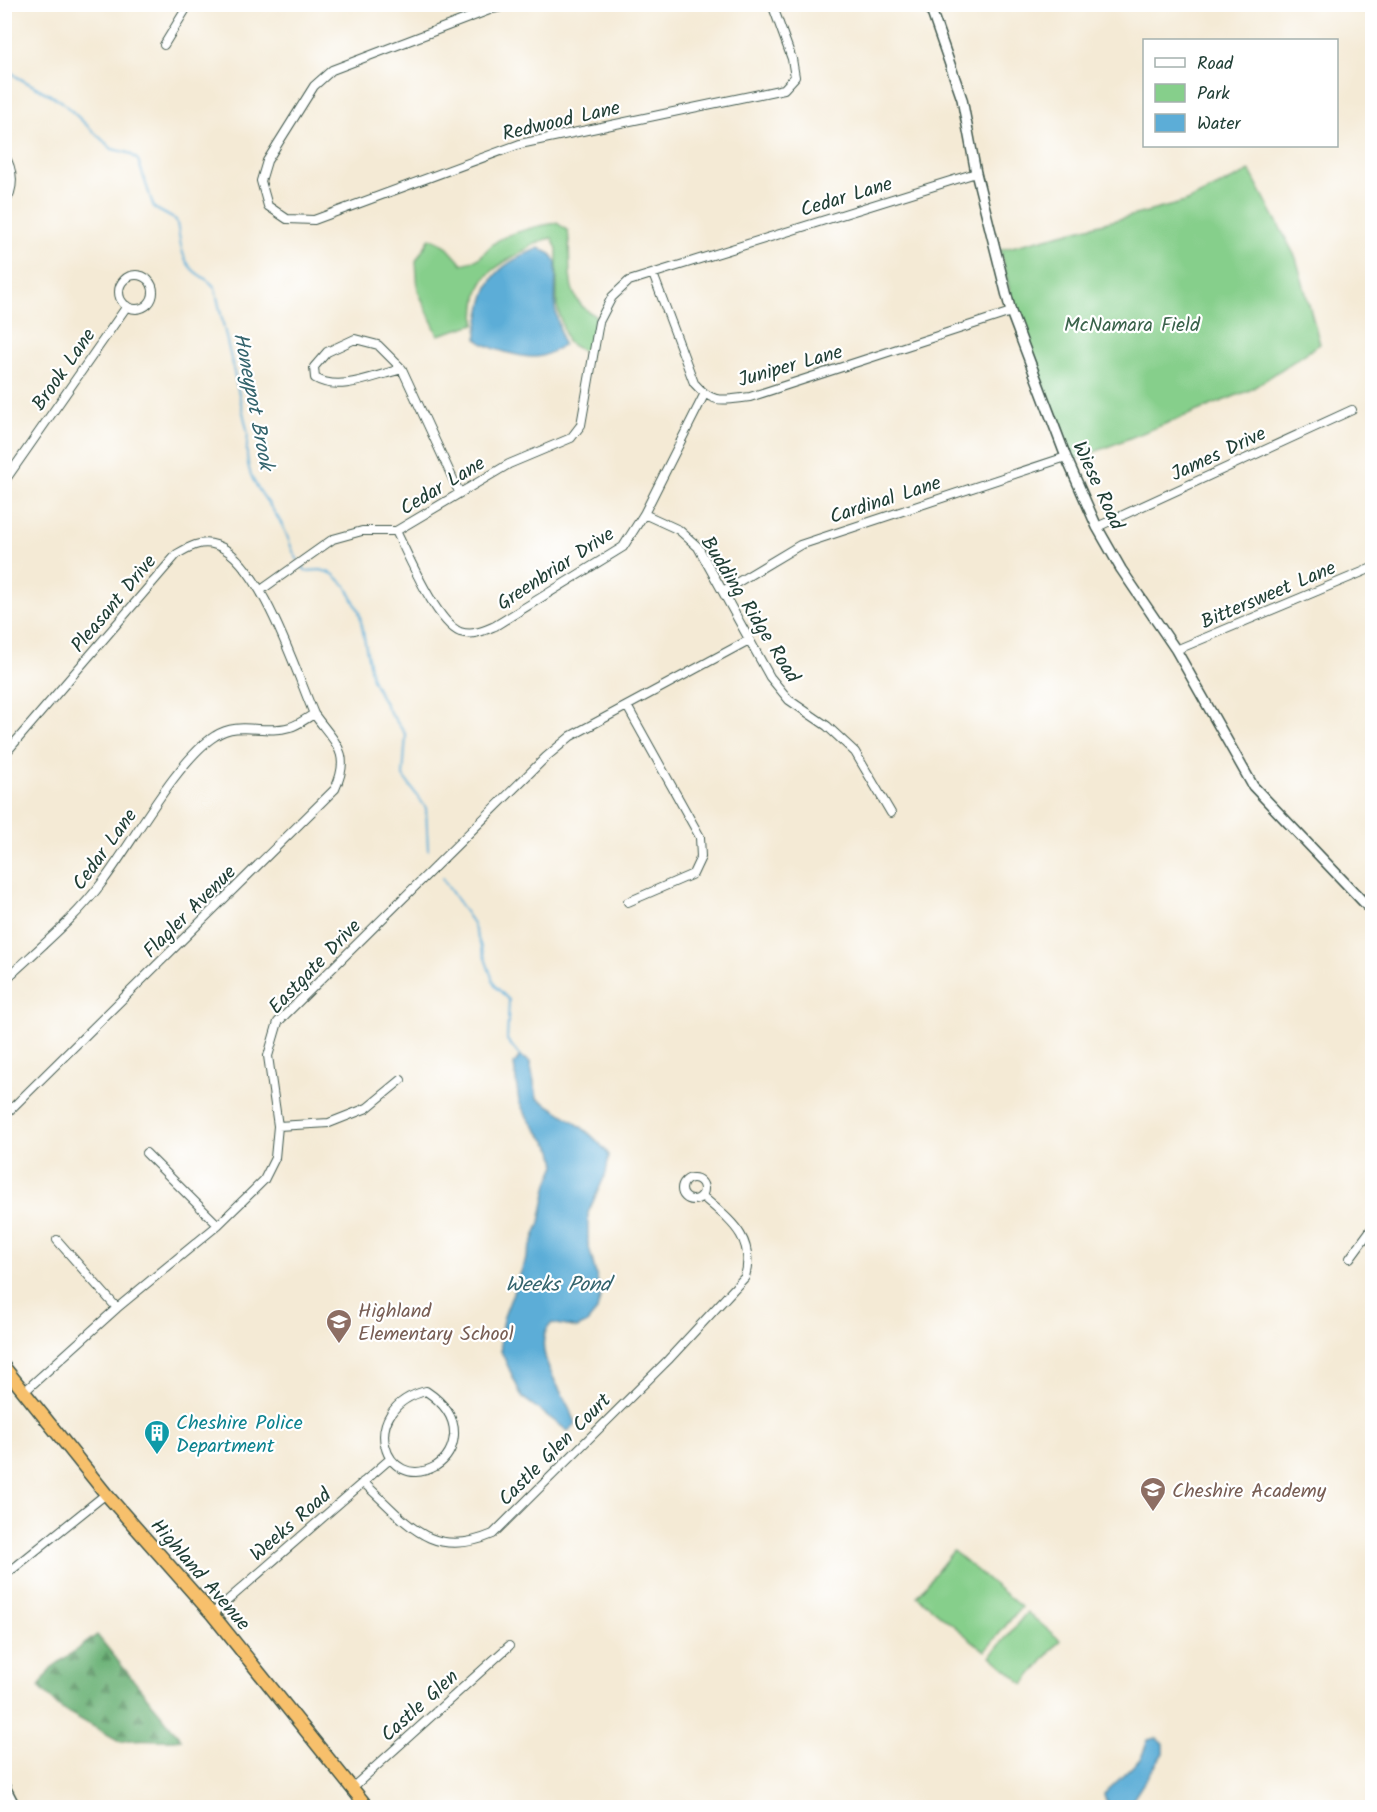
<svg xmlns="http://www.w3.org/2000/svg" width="1377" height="1812" viewBox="0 0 1377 1812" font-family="Kalam,sans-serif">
<defs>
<pattern id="forest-firs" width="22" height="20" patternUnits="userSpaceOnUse" patternTransform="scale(1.5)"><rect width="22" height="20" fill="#6cb277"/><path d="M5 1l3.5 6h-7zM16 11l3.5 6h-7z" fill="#589262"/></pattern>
</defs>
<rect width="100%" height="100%" fill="#fff"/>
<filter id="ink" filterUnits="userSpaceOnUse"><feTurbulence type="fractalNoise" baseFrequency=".0167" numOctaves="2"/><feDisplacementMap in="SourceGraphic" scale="12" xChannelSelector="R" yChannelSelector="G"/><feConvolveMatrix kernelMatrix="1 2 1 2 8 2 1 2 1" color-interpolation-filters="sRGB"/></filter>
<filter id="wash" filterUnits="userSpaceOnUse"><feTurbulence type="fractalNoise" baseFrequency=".008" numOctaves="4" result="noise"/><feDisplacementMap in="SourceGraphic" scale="24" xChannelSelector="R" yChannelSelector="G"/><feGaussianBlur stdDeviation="1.35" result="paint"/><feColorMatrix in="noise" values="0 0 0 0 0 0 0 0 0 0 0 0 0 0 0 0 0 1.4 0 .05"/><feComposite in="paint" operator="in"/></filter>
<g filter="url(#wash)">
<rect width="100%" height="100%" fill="#f4ead5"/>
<!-- forest -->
<path fill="url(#forest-firs)" stroke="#467856" stroke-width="1.5" d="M97,1635L181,1739C160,1743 141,1736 121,1742L60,1708L39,1687L51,1668Z"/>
<!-- green -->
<path fill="#86cf8b" stroke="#528660" stroke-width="1.5" d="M1250,171L1296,258L1320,344L1250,390L1072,461L1014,308L1000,250L1185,202Z
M557,223L568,231C573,264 560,298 596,316L589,355L567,342L557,306V249L552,238C540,239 529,248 518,254C482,275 476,281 475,324L438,335L418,291L416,261L430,238L445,245L462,264C486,258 477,258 493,244C505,233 542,225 557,223Z
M953,1551L1021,1607L985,1651L917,1596Z
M1027,1612L1060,1640L1024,1684L991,1656Z"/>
<!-- water -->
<path fill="#5cadd7" stroke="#3e7586" stroke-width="1.5" d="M539,248L551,254L556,263L555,308L563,345C557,349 549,354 542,356C527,360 487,349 477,339V331C486,280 490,269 539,248Z
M520,1056L530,1062L537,1098C564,1115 590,1129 609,1155L606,1173L588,1213V1243L601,1294L597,1311L586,1324L577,1328L552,1323C525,1349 569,1398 576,1424L568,1431L522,1397L501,1351L500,1336L503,1319L540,1222L548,1183L556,1165L553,1150L529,1120L519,1102L514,1064Z
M1156,1738L1163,1744V1753L1130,1804L1126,1807H1108L1104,1794L1141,1758L1148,1740Z"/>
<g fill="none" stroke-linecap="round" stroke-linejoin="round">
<!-- stream -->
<path stroke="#5cadd7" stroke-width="2" d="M4,66L17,77L61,101L112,149L129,153L138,160L154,208L176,220C181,237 179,256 193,270C200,277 209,279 215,288L248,434C241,486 267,492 285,531C290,541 291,551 298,560
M301,565L306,571L321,570L333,574L346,586L359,611L372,679L387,708L406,735L403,776L426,808L428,850
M442,878L472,922L495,986L509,1000L507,1040L520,1056"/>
</g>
</g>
<g filter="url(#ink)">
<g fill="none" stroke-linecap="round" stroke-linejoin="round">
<defs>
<path id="minor" d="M515,4L492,9L332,70L314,86L267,161L261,181L268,206L287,219L314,220L520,144L784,89L795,77L792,59L772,4
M164,45L189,4
M4,155C14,170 15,189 4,204
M653,274L694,383C713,405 723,400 750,397L1011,312
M119 292a17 17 0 1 1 34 0a17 17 0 1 1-34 0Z
M355,339L378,345L402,369C375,375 340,393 315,378L314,367L327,352Z
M402,369L459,492
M4,482L127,306
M644,514L679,530L698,547L770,677L789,700L827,726L855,752L891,813
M1097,527L1352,410
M396,531C408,555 436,622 460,632C473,636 483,631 495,626L623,547L644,514L704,395
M261,590L333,539L362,531H396L509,464L571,438L581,425L599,322L612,297L629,281L976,173
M723,591L800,545L1066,457
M1176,650L1372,568
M627,706L700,837L701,857L693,874L628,902
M4,755L177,554C189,547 201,540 216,545C260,559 296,672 314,714C307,718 298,725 290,727C264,735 239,720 215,736C178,759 132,843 104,880C76,918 38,949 4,981
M4,1116L335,789C352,753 335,743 314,714
M278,1126L329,1123L367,1108L401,1080
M146,1153L218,1225
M682 1189a11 11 0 1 1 22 0a11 11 0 1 1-22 0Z
M57,1240L117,1308
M1350,1258L1372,1228
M25,1391L117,1308L218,1225L264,1180L275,1158L278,1126L268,1056L278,1022L546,757L571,736L749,640
M426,1391C441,1401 455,1415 454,1435C453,1448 447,1459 436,1466C384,1495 356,1408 426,1391Z
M363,1482C407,1522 430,1561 493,1534L668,1360L745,1277C756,1237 729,1220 702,1196
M4,1576L106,1494
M212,1614L390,1459
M352,1788L509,1646"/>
<path id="tertiary" d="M929,4L962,99L976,173L1011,312L1066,457L1097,527L1121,569L1176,650L1253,786L1372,911
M4,1785L16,1808"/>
<path id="trunk" d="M4,1367L106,1494L212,1614L368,1808"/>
</defs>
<!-- minor casing -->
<use href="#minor" stroke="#3f574c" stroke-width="10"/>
<!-- tertiary casing -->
<use href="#tertiary" stroke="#3f574c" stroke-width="12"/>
<!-- trunk casing -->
<use href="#trunk" stroke="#3f574c" stroke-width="15"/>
<!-- minor -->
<use href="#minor" stroke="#fff" stroke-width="8"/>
<!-- tertiary -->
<use href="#tertiary" stroke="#fff" stroke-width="9"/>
<!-- trunk -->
<use href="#trunk" stroke="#f7c06c" stroke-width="12"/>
</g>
</g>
<!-- icons -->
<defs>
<symbol id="school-pin" viewBox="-11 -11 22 30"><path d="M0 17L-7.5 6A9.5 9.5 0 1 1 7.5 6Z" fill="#8d6e63" stroke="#fff"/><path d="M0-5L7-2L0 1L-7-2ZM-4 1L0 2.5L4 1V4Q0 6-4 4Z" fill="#fff"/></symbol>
<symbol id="building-pin" viewBox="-11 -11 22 30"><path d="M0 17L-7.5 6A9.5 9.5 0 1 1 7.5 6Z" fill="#0f9aa8" stroke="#fff"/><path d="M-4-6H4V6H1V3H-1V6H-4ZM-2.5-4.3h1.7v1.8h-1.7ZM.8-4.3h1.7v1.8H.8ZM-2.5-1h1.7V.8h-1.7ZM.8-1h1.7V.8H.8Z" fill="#fff"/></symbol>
</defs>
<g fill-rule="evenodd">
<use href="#school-pin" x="324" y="1307" width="30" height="40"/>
<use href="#building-pin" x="142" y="1418" width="30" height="40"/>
<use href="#school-pin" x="1138" y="1475" width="30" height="40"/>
</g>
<g text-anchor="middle" stroke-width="4.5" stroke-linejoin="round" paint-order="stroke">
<!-- street labels -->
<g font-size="20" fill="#1f3d34" stroke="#fff">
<text transform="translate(561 120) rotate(-13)" y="7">Redwood Lane</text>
<text transform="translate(846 196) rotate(-17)" y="7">Cedar Lane</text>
<text transform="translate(790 365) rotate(-16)" y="7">Juniper Lane</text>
<text transform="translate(63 369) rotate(-55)" y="7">Brook Lane</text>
<text transform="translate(1218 453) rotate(-25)" y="7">James Drive</text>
<text transform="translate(442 485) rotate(-31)" y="7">Cedar Lane</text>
<text transform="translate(1099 485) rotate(65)" y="7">Wiese Road</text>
<text transform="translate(885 499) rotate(-18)" y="7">Cardinal Lane</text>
<text transform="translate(555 568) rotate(-33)" y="7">Greenbriar Drive</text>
<text transform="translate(1268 594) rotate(-23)" y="7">Bittersweet Lane</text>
<text transform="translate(113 603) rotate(-50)" y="7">Pleasant Drive</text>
<text transform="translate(751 609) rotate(58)" y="7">Budding Ridge Road</text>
<text transform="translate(104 849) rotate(-54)" y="7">Cedar Lane</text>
<text transform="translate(189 911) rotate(-45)" y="7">Flagler Avenue</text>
<text transform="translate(314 966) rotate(-46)" y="7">Eastgate Drive</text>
<text transform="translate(554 1449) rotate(-45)" y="7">Castle Glen Court</text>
<text transform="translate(290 1524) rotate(-41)" y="7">Weeks Road</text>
<text transform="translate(201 1574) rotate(49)" y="7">Highland Avenue</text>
<text transform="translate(419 1705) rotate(-42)" y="7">Castle Glen</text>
</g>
<!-- park labels -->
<g font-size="20" fill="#39624a" stroke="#fff">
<text x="1132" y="331">McNamara Field</text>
</g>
<!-- education labels -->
<g font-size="20" fill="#785e54" stroke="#fff" text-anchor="start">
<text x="358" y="1317">Highland<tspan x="358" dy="23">Elementary School</tspan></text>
<text x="1172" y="1497">Cheshire Academy</text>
</g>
<!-- culture labels -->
<g font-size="20" fill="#0d838f" stroke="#fff" text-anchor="start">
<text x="176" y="1429">Cheshire Police<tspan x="176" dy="23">Department</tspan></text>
</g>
<!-- water labels -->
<g font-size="21" font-style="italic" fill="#34646d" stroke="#fff">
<text transform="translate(254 401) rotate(79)" y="7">Honeypot Brook</text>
<text x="558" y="1291">Weeks Pond</text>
</g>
</g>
<!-- margin -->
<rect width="1377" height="1812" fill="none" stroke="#fff" stroke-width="24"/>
<!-- legend -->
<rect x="1143" y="39" width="195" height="108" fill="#ffffff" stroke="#a5b1ae" stroke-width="1.5"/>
<rect x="1155" y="58" width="30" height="9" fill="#ffffff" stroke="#a5b1ae" stroke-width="1.5"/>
<text x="1197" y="69" font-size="18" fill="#1f3d34">Road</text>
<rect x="1155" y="84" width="30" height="18" fill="#86cf8b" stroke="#a5b1ae" stroke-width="1.5"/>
<text x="1197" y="99" font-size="18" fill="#1f3d34">Park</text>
<rect x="1155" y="114" width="30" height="18" fill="#5cadd7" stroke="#a5b1ae" stroke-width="1.5"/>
<text x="1197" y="129" font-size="18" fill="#1f3d34">Water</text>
</svg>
